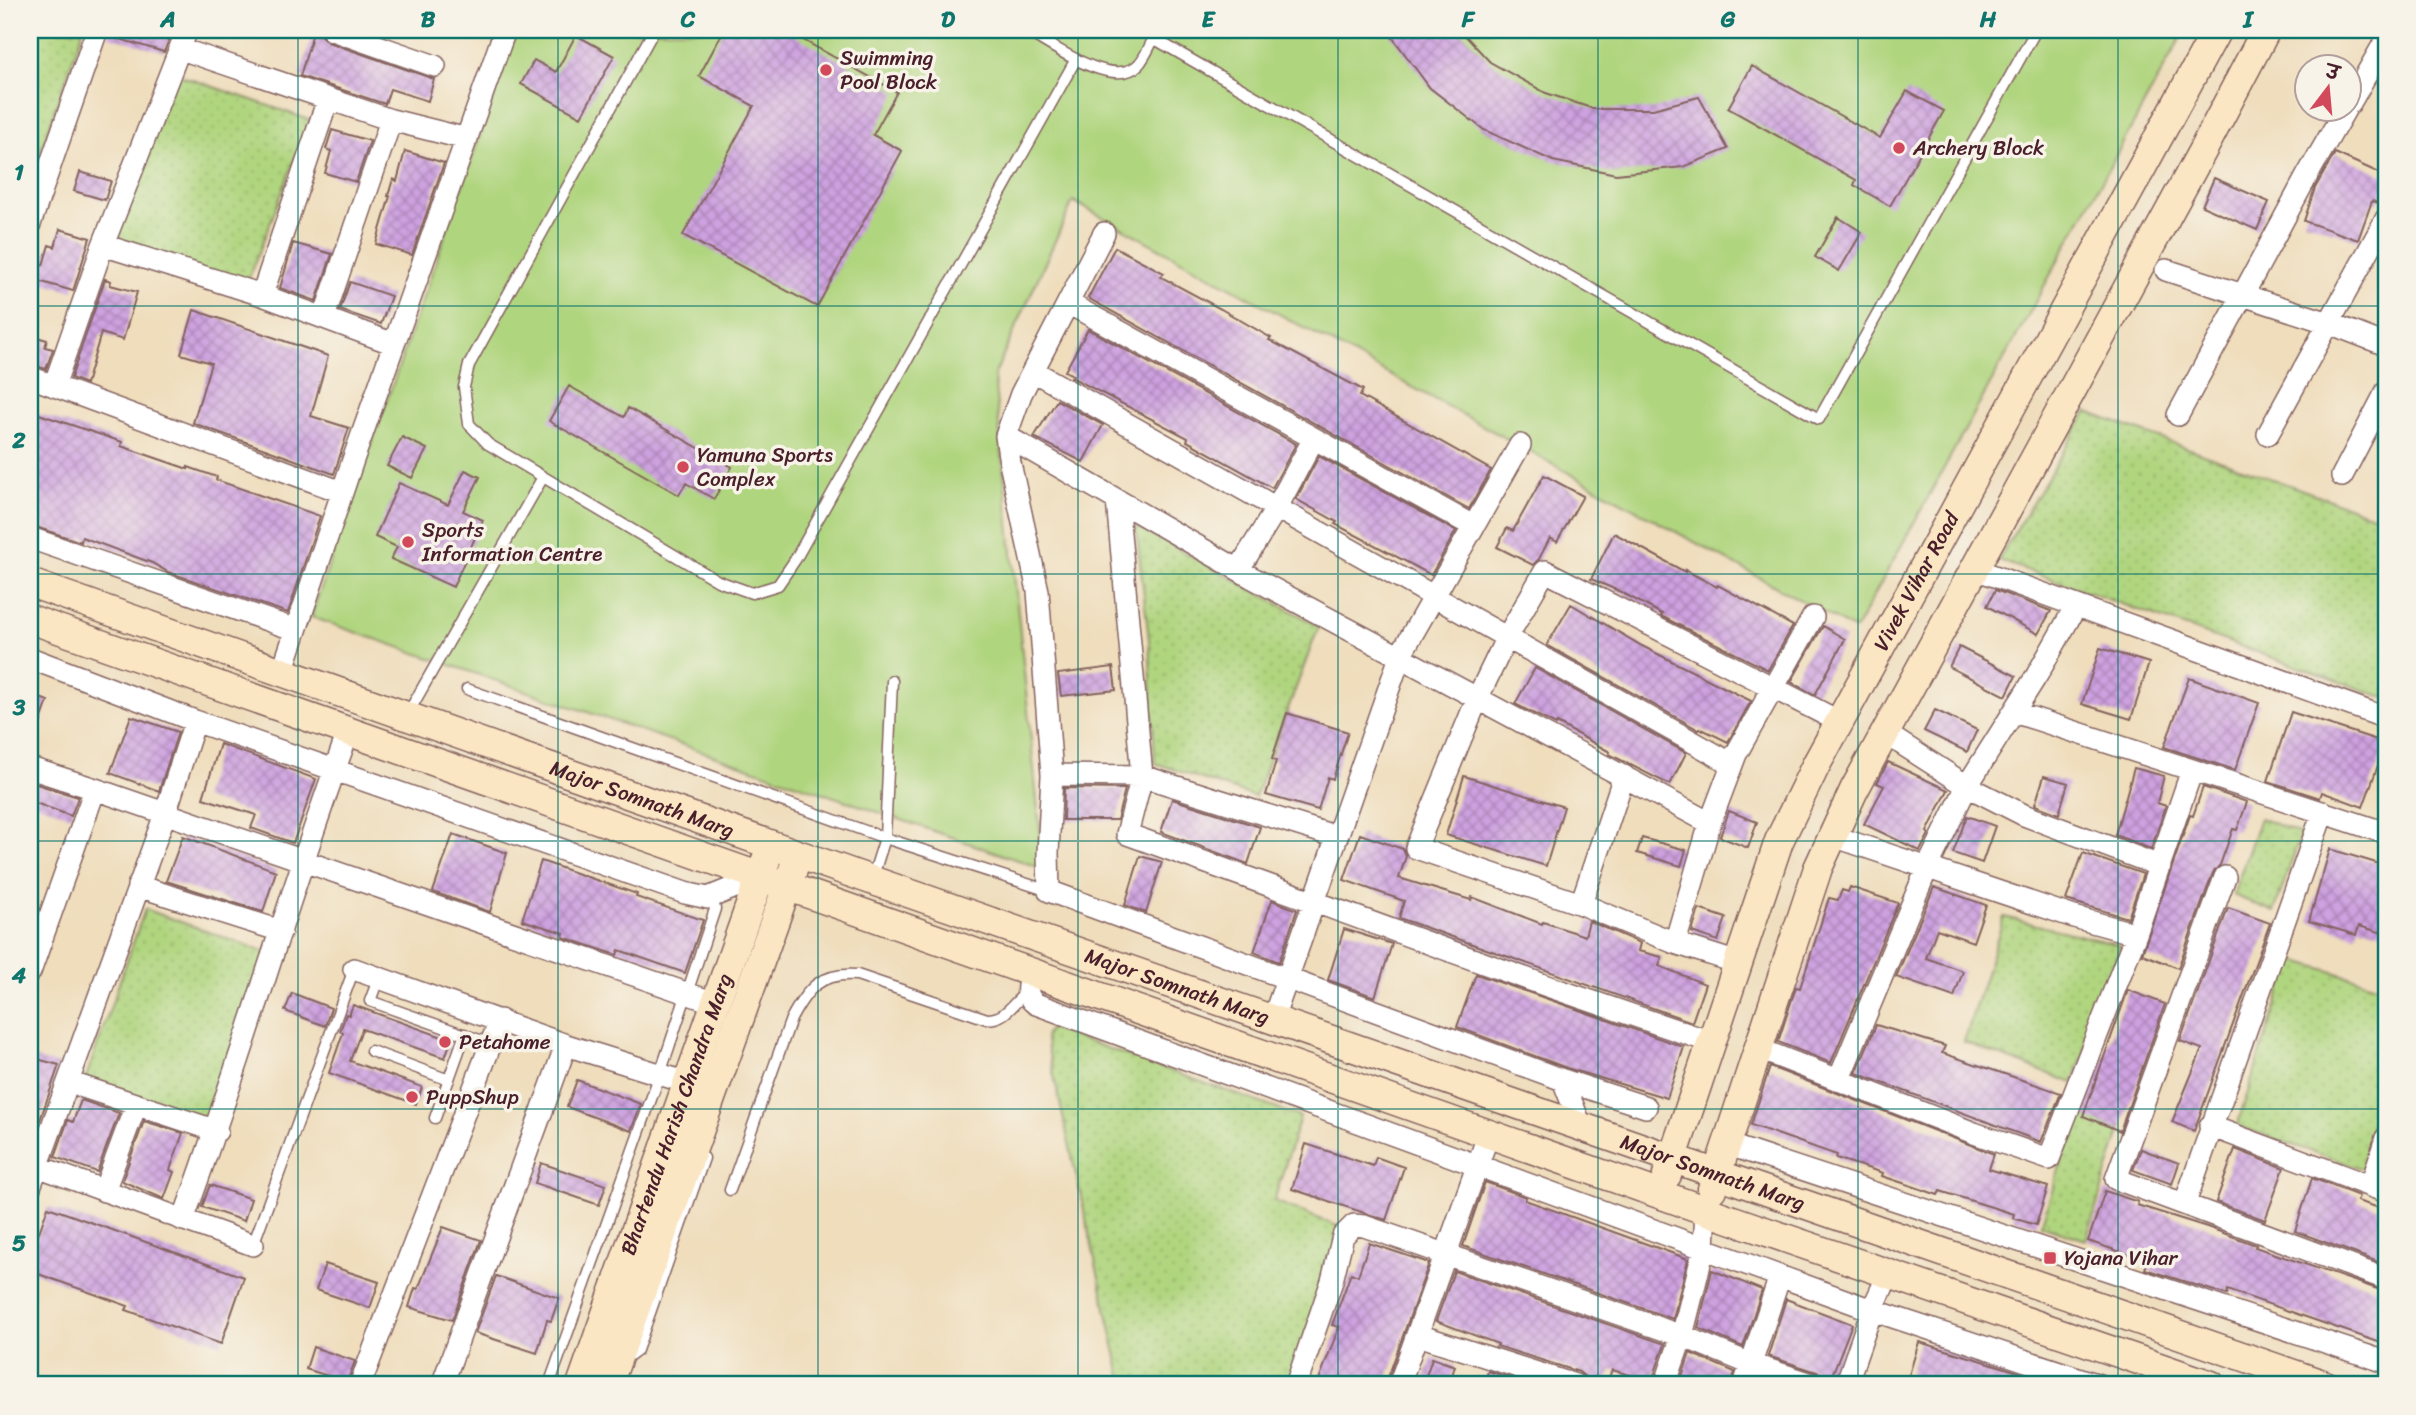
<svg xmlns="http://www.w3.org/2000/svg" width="2416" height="1415" viewBox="0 0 2416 1415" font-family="Sriracha,'Playpen Sans Deva',sans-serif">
<defs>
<pattern id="grass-dots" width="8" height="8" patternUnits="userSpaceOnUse" patternTransform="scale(1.75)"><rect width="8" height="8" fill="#b0d57f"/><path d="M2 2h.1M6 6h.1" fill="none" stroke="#99b66e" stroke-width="1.8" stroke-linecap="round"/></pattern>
<pattern id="building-cross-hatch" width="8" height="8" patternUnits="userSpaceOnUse" patternTransform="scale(1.75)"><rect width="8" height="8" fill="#cea2e0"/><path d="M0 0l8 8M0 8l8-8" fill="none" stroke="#a983b6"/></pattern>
</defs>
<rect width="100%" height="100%" fill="#f7f3e8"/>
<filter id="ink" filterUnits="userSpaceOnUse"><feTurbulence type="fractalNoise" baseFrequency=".0143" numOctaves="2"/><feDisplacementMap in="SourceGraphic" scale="14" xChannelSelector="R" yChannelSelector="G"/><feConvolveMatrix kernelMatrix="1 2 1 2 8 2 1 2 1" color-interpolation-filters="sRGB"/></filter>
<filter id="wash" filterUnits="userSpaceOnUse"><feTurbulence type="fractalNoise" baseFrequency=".00686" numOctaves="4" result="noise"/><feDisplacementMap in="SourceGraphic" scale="28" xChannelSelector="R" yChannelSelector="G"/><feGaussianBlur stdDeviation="1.57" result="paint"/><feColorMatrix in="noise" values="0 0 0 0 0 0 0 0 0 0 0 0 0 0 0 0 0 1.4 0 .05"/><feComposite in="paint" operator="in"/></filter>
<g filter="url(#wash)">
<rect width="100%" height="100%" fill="#efddbc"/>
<!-- grass -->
<path fill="url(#grass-dots)" stroke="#7d7a55" stroke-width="2" d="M30,30H83L30,181Z
M176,74L310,120L242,296L109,253Z
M2087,412L2386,520V698L1998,560Z
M1136,526L1319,626L1255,797L1155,763L1149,640Z
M2260,818L2301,834L2274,912L2233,895Z
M145,909L273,955L204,1129L83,1086Z
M2004,917L2120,945L2113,974L2073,1083L1964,1042Z
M2291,959L2386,988V1077L2363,1169L2237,1126Z
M1050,1028L1300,1117L1274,1201L1350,1231L1293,1385H1123L1045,1036Z
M2078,1111L2122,1125L2086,1240L2041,1225Z"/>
<!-- garden -->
<path fill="#b0d57f" stroke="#7d7a55" stroke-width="2" d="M517,30H2185L1855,630L1073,201L994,376L1044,869L311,617Z"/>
<g id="blocks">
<!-- building -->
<path fill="url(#building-cross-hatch)" d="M110,30H173L164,52L109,36Z
M724,30H785L897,92L873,135L902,151L817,307L683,235L754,106L699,76Z
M1387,30H1460L1490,62L1546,93L1594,109H1653L1699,97L1728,149L1683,167L1616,174L1553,161L1484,130L1430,88Z
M313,33L320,35L328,42L434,79L428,101L390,89L385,104L300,76Z
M576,35L614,56L581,117L521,84L534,60L556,72Z
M1752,66L1880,138L1907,91L1944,111L1890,206L1854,185L1856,180L1728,108Z
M332,130L370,141L356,182L325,173L331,151L326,149Z
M405,151L444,163L412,255L376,244L390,196H388L393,179L397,181Z
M2335,153L2386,176V185L2378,203L2372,201L2358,240L2304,221L2315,188Z
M80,172L111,181L105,200L74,191Z
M2214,178L2269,202L2257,230L2202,206Z
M1838,217L1862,232L1839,271L1815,257Z
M60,229L90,238L73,291L35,280L39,264L43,265L49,245L55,247Z
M293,243L332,254L316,301L280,288Z
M1115,247L1164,273L1161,277L1221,309L1271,338L1269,340L1363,390L1360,396L1491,470L1469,509L1088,298Z
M105,279L111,281L110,285L137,292L123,340L101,333L86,384L71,378Z
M350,282L391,296L381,324L340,310Z
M194,310L328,356L311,416L349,428L334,474L193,423L211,363L181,354Z
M1088,329L1296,444L1272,488L1187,441L1188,438L1071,377L1073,375L1065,371Z
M30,335L47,340L45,347L53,349L46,369L30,364Z
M569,386L624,417L628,408L732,467L714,499L686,483L679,495L549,421Z
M1057,400L1103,425L1083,462L1034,437Z
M30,411L122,442L121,446L188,469V467L217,477L216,480L320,516L288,613L168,572L152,563L82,537L81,542L30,525Z
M402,437L427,449L412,478L387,466Z
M1319,456L1456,531L1431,575L1335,524L1337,522L1296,499Z
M465,470L480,477L463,511L483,520L453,587L391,559L397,547L375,537L399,483L448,505Z
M1544,475L1583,496L1557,542L1550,538L1539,559L1533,565L1497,547L1507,528L1513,531Z
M1614,533L1685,572V570L1717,587L1718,585L1793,626L1768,670L1661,616L1662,614L1621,592L1591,579Z
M1995,590L2051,611L2038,634L1987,606Z
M1571,604L1642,646L1751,701L1728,742L1700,728L1699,730L1547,645Z
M1823,626L1845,639L1815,695L1791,682Z
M1959,647L2016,676L2006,696L1949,667Z
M2100,648L2149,663L2131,719L2082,704Z
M1113,667L1116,690L1061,696L1058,674Z
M1535,668L1686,753L1670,785L1609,754L1610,752L1557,723L1556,725L1515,704Z
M2189,678L2259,703L2235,770L2164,747Z
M30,694L48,701L32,746H30Z
M1935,710L1977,730L1967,752L1924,731Z
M2291,712L2386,743L2363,807L2322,792L2320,798L2268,781Z
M1287,713L1348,732L1333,779L1328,777L1318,810L1266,795L1276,761L1272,759Z
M131,716L178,732L159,791L110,773Z
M220,744L316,779L293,843L251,828L256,815L203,798Z
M1888,762L1948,790L1927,832L1929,834L1920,851L1864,824L1884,786L1877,783Z
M2134,768L2164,776L2157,803L2166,806L2151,849L2115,835Z
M1464,776L1564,807L1546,866L1446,835Z
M2044,776L2068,783L2059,814L2035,805Z
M30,782L78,797L71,816L30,801Z
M2203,787L2247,802L2237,830L2233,829L2220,865L2213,873L2178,968L2142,954L2190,815L2193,816Z
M1064,788L1125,789L1117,820H1063Z
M1172,799L1260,827L1248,864L1161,832Z
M1729,811L1757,822L1748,848L1720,837Z
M1967,816L1995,826L1982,863L1953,853Z
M453,834L507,853L490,912L433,892Z
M1360,834L1403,849L1406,856L1399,878L1471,900L1472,897L1542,924L1543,922L1585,936L1589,921L1640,943L1638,951L1662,957L1659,966L1705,984L1692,1022L1399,918L1404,901L1344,880Z
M183,836L276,871L263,912L166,881Z
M1642,838L1686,850L1681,866L1637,853Z
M2330,849L2386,866V934L2359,926L2356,935L2309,921Z
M2083,853L2143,874L2128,918L2066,900Z
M1140,856L1162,862L1146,913L1125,905Z
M541,861L637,894L636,897L703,920L685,973L619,950L617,955L563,937L564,933L522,920Z
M1850,887L1898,903L1831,1063L1778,1042L1796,987L1800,988L1829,898L1838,900L1842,890L1848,892Z
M1934,887L1986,905L1973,942L1937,929L1926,958L1963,971L1954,997L1896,977Z
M1272,900L1297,910L1279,962L1254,952Z
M2228,908L2270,923L2194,1131L2172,1122L2202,1049L2180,1041Z
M1699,909L1726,918L1718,941L1692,932Z
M1344,929L1392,944L1375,997L1328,980Z
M1476,974L1684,1047L1667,1098L1567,1068L1457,1027Z
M2128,990L2165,1004L2120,1131L2083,1116Z
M292,993L331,1008L325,1026L285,1011Z
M353,1005L451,1040L445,1058L362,1029L350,1061L422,1087L416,1104L329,1073L343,1033L340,1031L346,1014L349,1015Z
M1876,1025L1945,1046L1942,1053L2061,1093L2041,1142L1856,1073Z
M30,1057L59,1065L30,1149Z
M1770,1067L1994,1154L1989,1169L2048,1187L2036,1225L2013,1218L2014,1214L1940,1191L1938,1195L1909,1185L1882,1176L1883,1173L1836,1158L1837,1155L1751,1125Z
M577,1080L641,1104L631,1131L567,1107Z
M81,1100L119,1113L97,1172L55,1157L68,1120L73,1122Z
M144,1121L183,1133L170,1170L174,1172L164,1199L122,1181Z
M1306,1144L1373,1166L1376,1157L1404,1167L1386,1220L1292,1189Z
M2141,1149L2179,1163L2172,1184L2133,1170Z
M2235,1149L2284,1168L2265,1220L2216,1202Z
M541,1163L606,1185L599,1205L535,1183Z
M2312,1178L2359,1196L2357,1201L2386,1210V1265L2295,1231Z
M1485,1182L1526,1197L1525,1200L1688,1259L1673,1319L1463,1246Z
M210,1185L251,1199L244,1221L202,1207Z
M2105,1191L2138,1202L2137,1205L2207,1227L2256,1245L2255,1247L2386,1292V1327L2381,1343L2228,1290L2227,1295L2145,1269L2148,1261L2088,1241Z
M48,1207L244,1277L221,1344L126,1310L128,1306L30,1271V1258Z
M443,1227L481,1240L452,1320L409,1307L415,1288L418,1289Z
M1369,1243L1429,1263L1386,1383L1385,1385H1317L1339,1327L1332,1325L1351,1273L1358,1276Z
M325,1264L379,1282L370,1308L316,1290Z
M1712,1270L1762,1290L1743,1347L1698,1328Z
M1454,1271L1665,1344L1652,1381L1612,1370L1606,1385H1588L1585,1377L1579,1372L1497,1346L1498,1344L1436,1321Z
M496,1276L559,1298L551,1321L547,1320L537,1353L475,1333Z
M1786,1299L1852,1324L1828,1385L1825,1377L1820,1373L1768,1356Z
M1919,1342L1983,1361L2052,1383V1385H1906Z
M313,1347L355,1361L347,1382L306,1369Z
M1690,1353L1735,1372L1731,1385H1679Z
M1432,1358L1455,1366L1449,1385H1423Z
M1488,1371L1533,1385H1484Z"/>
</g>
</g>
<g filter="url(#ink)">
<use href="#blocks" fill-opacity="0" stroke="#84625e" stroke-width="2"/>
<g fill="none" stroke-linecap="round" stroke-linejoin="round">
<defs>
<path id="lane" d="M654,30L469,365L464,387L469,424L488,444L718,581L752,593L778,585L795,560L1076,59
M1025,30C1050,44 1114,91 1139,64C1147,55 1152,40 1158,30
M1153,38L1819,419L2036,30
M467,689L885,838L1049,891
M407,715L543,477
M872,879L885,838L892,681
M379,977L370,1001L491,1044
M371,1051L449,1080
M435,1118L465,1034
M730,1190L791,1019C807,989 820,972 857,975L987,1019C1007,1019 1013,1002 1027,992
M253,1245L354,969
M622,1361L637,1350L704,1158
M549,1385L660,1074L715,909L712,896"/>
<path id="street" d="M332,30L435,66
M181,49L391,120L467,139
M2350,103L2386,40
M30,224L97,30
M1104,233L1021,394L1006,436L1010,463L1038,591L1052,775L1048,853L1049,891L1563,1080L1581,1126
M103,245L262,295L394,344
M2166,270L2329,323L2386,345
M262,295L328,99
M1068,303L1473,526
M324,317L391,120
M1033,371L1732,764
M30,377L342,492
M54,386L103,245L187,30
M2178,415L2308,174L2346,108
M2268,434L2386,219
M1006,436L1251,577L1710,823
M2342,476L2386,392
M1117,500L1142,776L1127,834L1547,986L1711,1042
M30,538L296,630
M1239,569L1276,509L1313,440
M1975,569L2386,718
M30,658L195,721L685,893L708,898L760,877
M282,672L353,460L505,30
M2014,712L2386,833
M1885,733L1967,786L2024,815L2160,866
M30,768L95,789L715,1003
M1052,775L1142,776L1337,837
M1833,836L2074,917L2136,934
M2225,877L2116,1179L2386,1279
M138,886L281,931
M1581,904L1624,776
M1675,943L1710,823L1736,754L1813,617
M1738,963L1675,943L1581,904L1416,848L1478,697L1506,639L1545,571L1840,722
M354,969L566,1045L688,1083
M30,972L95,789
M1032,973C1027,985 1024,996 1036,1004L1872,1310L2099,1385
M1273,1019L1401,654L1520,445
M1759,1049L1974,1133L2049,1159L2136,934L2192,770
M1839,1079L1928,866L1967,786L2037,675L2076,606
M1563,1080L1646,1107
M68,1082L217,1131
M2210,1126L2386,1192
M1726,1144L2386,1362
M37,1166L253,1245
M2371,1186L2386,1138
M30,1187L165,814L195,721
M104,1191L136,1105
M2185,1203L2323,812
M183,1220C243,1058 289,892 349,730
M1418,1335L1575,1385
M360,1385L500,1020
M442,1385L566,1045
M1296,1385L1332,1281L1343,1236L1354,1225L1364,1226L1682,1336L1751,1364L1815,1385
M1399,1385L1489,1133
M1665,1385L1682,1336L1704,1248L1706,1210
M1744,1385L1780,1276
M1846,1385L1872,1310L1889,1273"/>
<g id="secondary">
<path id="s1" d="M30,583L871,880L2325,1385"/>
<path d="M30,619L1727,1218L2211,1385"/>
<path id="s2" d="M1667,1175L1779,841L1816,765L2217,30"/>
<path d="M1712,1189L1818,868L1854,790L2205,146L2266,30"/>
<path id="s3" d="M581,1385L766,860"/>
<path d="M608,1385L793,870"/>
</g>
</defs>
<!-- lane casing -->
<use href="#lane" stroke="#84625e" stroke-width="13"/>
<!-- street casing -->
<use href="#street" stroke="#84625e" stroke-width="24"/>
<!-- secondary casing -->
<use href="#secondary" stroke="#84625e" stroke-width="31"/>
<!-- lane -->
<use href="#lane" stroke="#fff" stroke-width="10"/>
<!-- street -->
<use href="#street" stroke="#fff" stroke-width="21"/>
<!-- secondary -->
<use href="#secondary" stroke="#fbe6c4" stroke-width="28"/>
</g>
</g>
<!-- grid -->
<path fill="none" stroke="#0f766e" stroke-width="2" stroke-opacity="0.55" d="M298,30V1385M558,30V1385M818,30V1385M1078,30V1385M1338,30V1385M1598,30V1385M1858,30V1385M2118,30V1385M30,306H2386M30,574H2386M30,841H2386M30,1109H2386"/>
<!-- markers -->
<g fill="#d1495b" stroke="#f7f3e8" stroke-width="2.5">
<circle cx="826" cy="70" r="7"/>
<circle cx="1899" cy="148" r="7"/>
<circle cx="683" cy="467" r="7"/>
<circle cx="408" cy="542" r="7"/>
<circle cx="445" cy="1042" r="7"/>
<circle cx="412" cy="1097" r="7"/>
<rect x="2043" y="1251" width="14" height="14" rx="3.5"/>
</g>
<g text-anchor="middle" stroke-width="7" stroke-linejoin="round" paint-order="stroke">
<!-- poi labels -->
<g font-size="21" fill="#4a1f2b" stroke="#f7f3e8" text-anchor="start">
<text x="840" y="65">Swimming<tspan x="840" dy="24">Pool Block</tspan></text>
<text x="1913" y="155">Archery Block</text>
<text x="697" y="462">Yamuna Sports<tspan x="697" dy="24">Complex</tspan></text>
<text x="422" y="537">Sports<tspan x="422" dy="24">Information Centre</tspan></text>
<text x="459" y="1049">Petahome</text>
<text x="426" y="1104">PuppShup</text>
<text x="2064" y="1265">Yojana Vihar</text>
</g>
<!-- street labels -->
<g font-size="21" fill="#4a1f2b" stroke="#f7f3e8">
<text dy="7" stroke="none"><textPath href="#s2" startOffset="646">Vivek Vihar Road</textPath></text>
<text dy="7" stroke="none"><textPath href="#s1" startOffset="649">Major Somnath Marg</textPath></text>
<text dy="7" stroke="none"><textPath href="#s1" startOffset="1216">Major Somnath Marg</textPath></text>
<text dy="7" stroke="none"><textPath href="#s3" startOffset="287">Bhartendu Harish Chandra Marg</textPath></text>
<text dy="7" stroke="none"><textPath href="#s1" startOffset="1783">Major Somnath Marg</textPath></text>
</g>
</g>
<!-- margin -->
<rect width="2416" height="1415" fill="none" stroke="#f7f3e8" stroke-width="77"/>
<!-- north arrow -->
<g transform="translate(2328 88) rotate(16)"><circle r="33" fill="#f7f3e8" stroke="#b29e9c" stroke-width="2"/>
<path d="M0-5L12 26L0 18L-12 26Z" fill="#d1495b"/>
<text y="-10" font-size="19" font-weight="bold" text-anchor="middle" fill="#4a1f2b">उ</text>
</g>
<rect x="38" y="38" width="2340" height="1338" fill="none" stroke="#0f766e" stroke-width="2.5"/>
<g font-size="23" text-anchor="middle" font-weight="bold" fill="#0f766e">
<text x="168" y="27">A</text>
<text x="428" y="27">B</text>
<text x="688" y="27">C</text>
<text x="948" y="27">D</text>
<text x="1208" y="27">E</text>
<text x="1468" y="27">F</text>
<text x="1728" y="27">G</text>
<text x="1988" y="27">H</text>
<text x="2248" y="27">I</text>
<text x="19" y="180">1</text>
<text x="19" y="448">2</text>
<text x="19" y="715">3</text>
<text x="19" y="983">4</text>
<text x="19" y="1251">5</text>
</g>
</svg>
